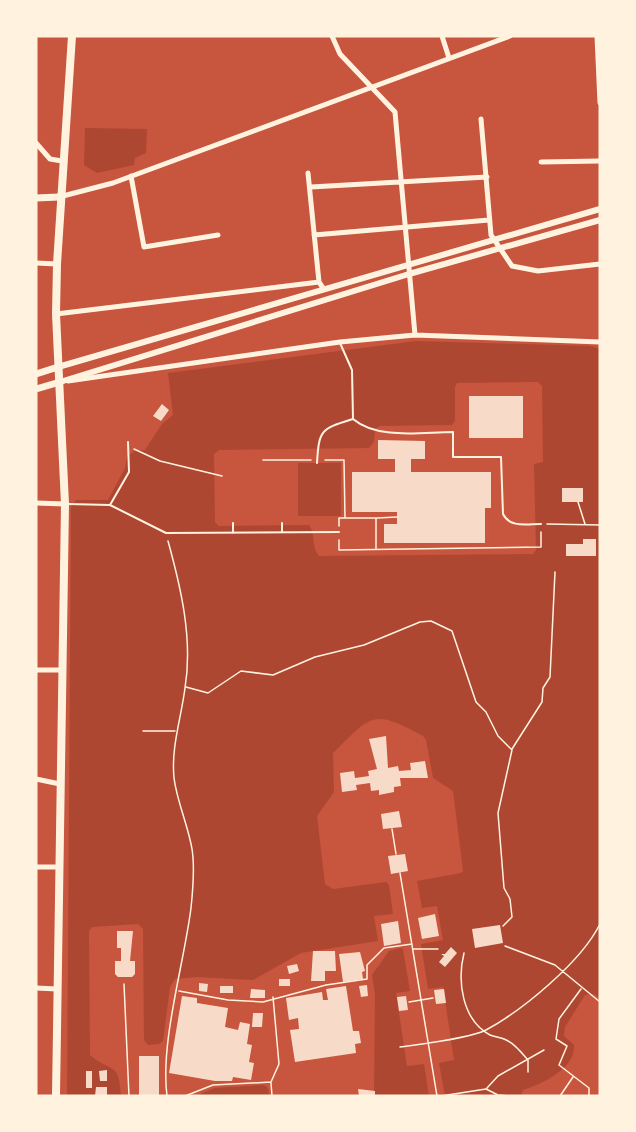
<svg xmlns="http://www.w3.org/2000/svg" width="636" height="1132" viewBox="0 0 636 1132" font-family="'DejaVu Sans',sans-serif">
<rect width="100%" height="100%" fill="#c8553d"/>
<!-- green -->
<path fill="#ae4732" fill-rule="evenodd" d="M85,128L147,129L146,153L135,158L134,165L97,173L84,165Z
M416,341L592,346L600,349V998L593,994L585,995L565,1027L564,1036L574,1045C576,1068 542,1084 523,1090L521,1096H445L439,1063L454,1060L443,987L428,989L421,944L443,940L437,906L422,908L417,881L461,873L463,871L453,791L433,778L426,740L423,736C372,708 372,715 333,753L334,792L317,816L325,884L333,889L386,882L389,885L393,914L374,916L378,941L301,953L253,980L197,977L175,979L170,987L163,1041L159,1044L148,1045L144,1040L143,929L138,924L92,927L89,931L90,1055C112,1074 119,1060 121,1096H67L71,507L76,500H108L125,468L127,457L134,451L145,450L162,424L173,415L168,373ZM538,382L542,386L543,462L534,464L536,550L533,554L319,556C311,547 316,535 309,525L219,526L215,522L214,454L219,450L369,448L374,442L375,429L380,426L452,425L455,421V387L457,383Z
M298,463H341V516H298Z
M400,948L403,949L410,991L396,993L407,1066L424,1064L429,1096H374L375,995L372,975L389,951Z
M264,1085L268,1088L269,1096H196L215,1088Z"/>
<!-- building -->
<path fill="#f7dbc8" d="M469,396H523V438H469Z
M162,404L169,410L161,421L153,416Z
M378,440L425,441V459H411V472H491V508H485V543H384V524H397V512H352V472H395V459H378Z
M562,488H583V502H562Z
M583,539H596V556H566V544H583Z
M386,736L388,768L398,766L399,771L411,770L410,763L425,761L428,778H400L401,786L394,787V792L379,795V790L371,791L370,783L356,785L357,790L342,792L340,773L354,771L355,778L369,776L368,771L377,769L369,739Z
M399,811L402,827L383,829L381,814Z
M405,854L408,871L391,874L388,856Z
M435,914L439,936L422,939L418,918Z
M398,921L401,943L384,946L381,924Z
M500,925L503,943L475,948L472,929Z
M117,931H133L130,961H135V974L132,977H118L115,974V961H121V948H117Z
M451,947L457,953L445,967L439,962L444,956L441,954H445Z
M313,951H335L336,971H325V981H311Z
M360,952L365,971L362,972L363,979L343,982L339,954Z
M297,964L299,971L289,974L287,966Z
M279,979H290V986H279Z
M199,983L208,984L207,992L199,991Z
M367,985L368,996L361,997L359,986Z
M220,986H233V993H220Z
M346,986L353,1031H359L361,1043L355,1044L356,1053L295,1062L290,1030L299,1029L298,1018L289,1020L286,998L322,992L323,1000H328L326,989Z
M251,989L265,990V998H250Z
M444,989L446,1003L436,1004L434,990Z
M182,996L197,998V1003L228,1008L225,1027L238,1030L240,1022L250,1024L247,1044L252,1045L249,1062L254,1063L251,1080L233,1077L232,1081H215L169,1073Z
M406,996L408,1010L399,1011L397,997Z
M253,1013H263L262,1027H252Z
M139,1056H159V1096H139Z
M107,1070V1081H100L99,1071Z
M86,1071H92V1088H86Z
M96,1087H107V1096H95Z
M358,1089L375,1091V1096H359Z"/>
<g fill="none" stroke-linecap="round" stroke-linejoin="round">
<!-- path -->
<path stroke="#fff3e0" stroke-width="1.5" d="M134,449L160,461L222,476
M263,460H311
M325,460H344L345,518H339V526
M578,502L585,524
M345,518H376V548
M377,518L397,517
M547,524L600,525
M339,540V550L541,547V532
M186,687L208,693L241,671L273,675L315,657L364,645L420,622L431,621L452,631L476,702L486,712L498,736L512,750L498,813L504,888L510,899L512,917L503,926
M143,731H175
M512,749L542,702L543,688L550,677L555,572
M392,829L396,854
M400,873L437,1096
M505,946L555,965L600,1002
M413,949H438
M464,953C457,981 462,1020 490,1035C495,1037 499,1037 504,1039C514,1043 521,1052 528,1060V1072
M124,984L129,1096
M581,989L559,1019L556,1039L567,1046L559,1065L589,1088V1096
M179,991L228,1000L263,1002L326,985L367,979V965L384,948L412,944
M409,1002L433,998
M400,1047C421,1044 468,1039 486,1030C523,1010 581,962 600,924
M271,1083L272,1096
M487,1088L498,1076L544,1050
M167,1096C160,1042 184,964 191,908C193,889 195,867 192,849C188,825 177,802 174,778C171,747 181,719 185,688C193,639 181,588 168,541
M185,1096L213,1085L271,1082L279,1064L273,997
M441,1096L486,1089L498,1095L511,1096
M560,1096L573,1077"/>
<!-- service -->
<path stroke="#fff3e0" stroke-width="2" d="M353,419C378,440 422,432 453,432V457H501L503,514C510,528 526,524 541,524
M317,463C319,429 321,429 353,419L352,370L340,343
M68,504L110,505L166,533L339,532
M110,505L129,472L128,442
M233,523V533
M282,532V523"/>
<!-- minor -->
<path stroke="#fff3e0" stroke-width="5" d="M332,36L340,54L395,112L415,335
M442,36L449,58
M597,36L600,103
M481,119L491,235L512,266L538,271L600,264
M36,143L50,159L62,161
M541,162L600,161
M308,173L319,282L323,288
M131,176L144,247L218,235
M311,187L487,177
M59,197L113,183L510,36
M314,235L489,220
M36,263L57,264
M56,314L319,282
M68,381L340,342L415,335L600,342
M36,503L65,504
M36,670H62
M36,779L60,784
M36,867H59
M36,988L57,989"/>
<!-- tertiary -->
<path stroke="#fff3e0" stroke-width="6" d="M58,367L600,209
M60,382L409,274L600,220"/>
<!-- secondary -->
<path stroke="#fff3e0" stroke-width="7" d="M36,198L59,197
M36,374L58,367
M36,389L60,382"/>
<!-- primary -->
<path stroke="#fff3e0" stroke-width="8" d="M56,1096L65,504L56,314L57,264L72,36"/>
</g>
<!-- border -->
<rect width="636" height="1132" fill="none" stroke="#fff3e0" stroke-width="75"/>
</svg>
